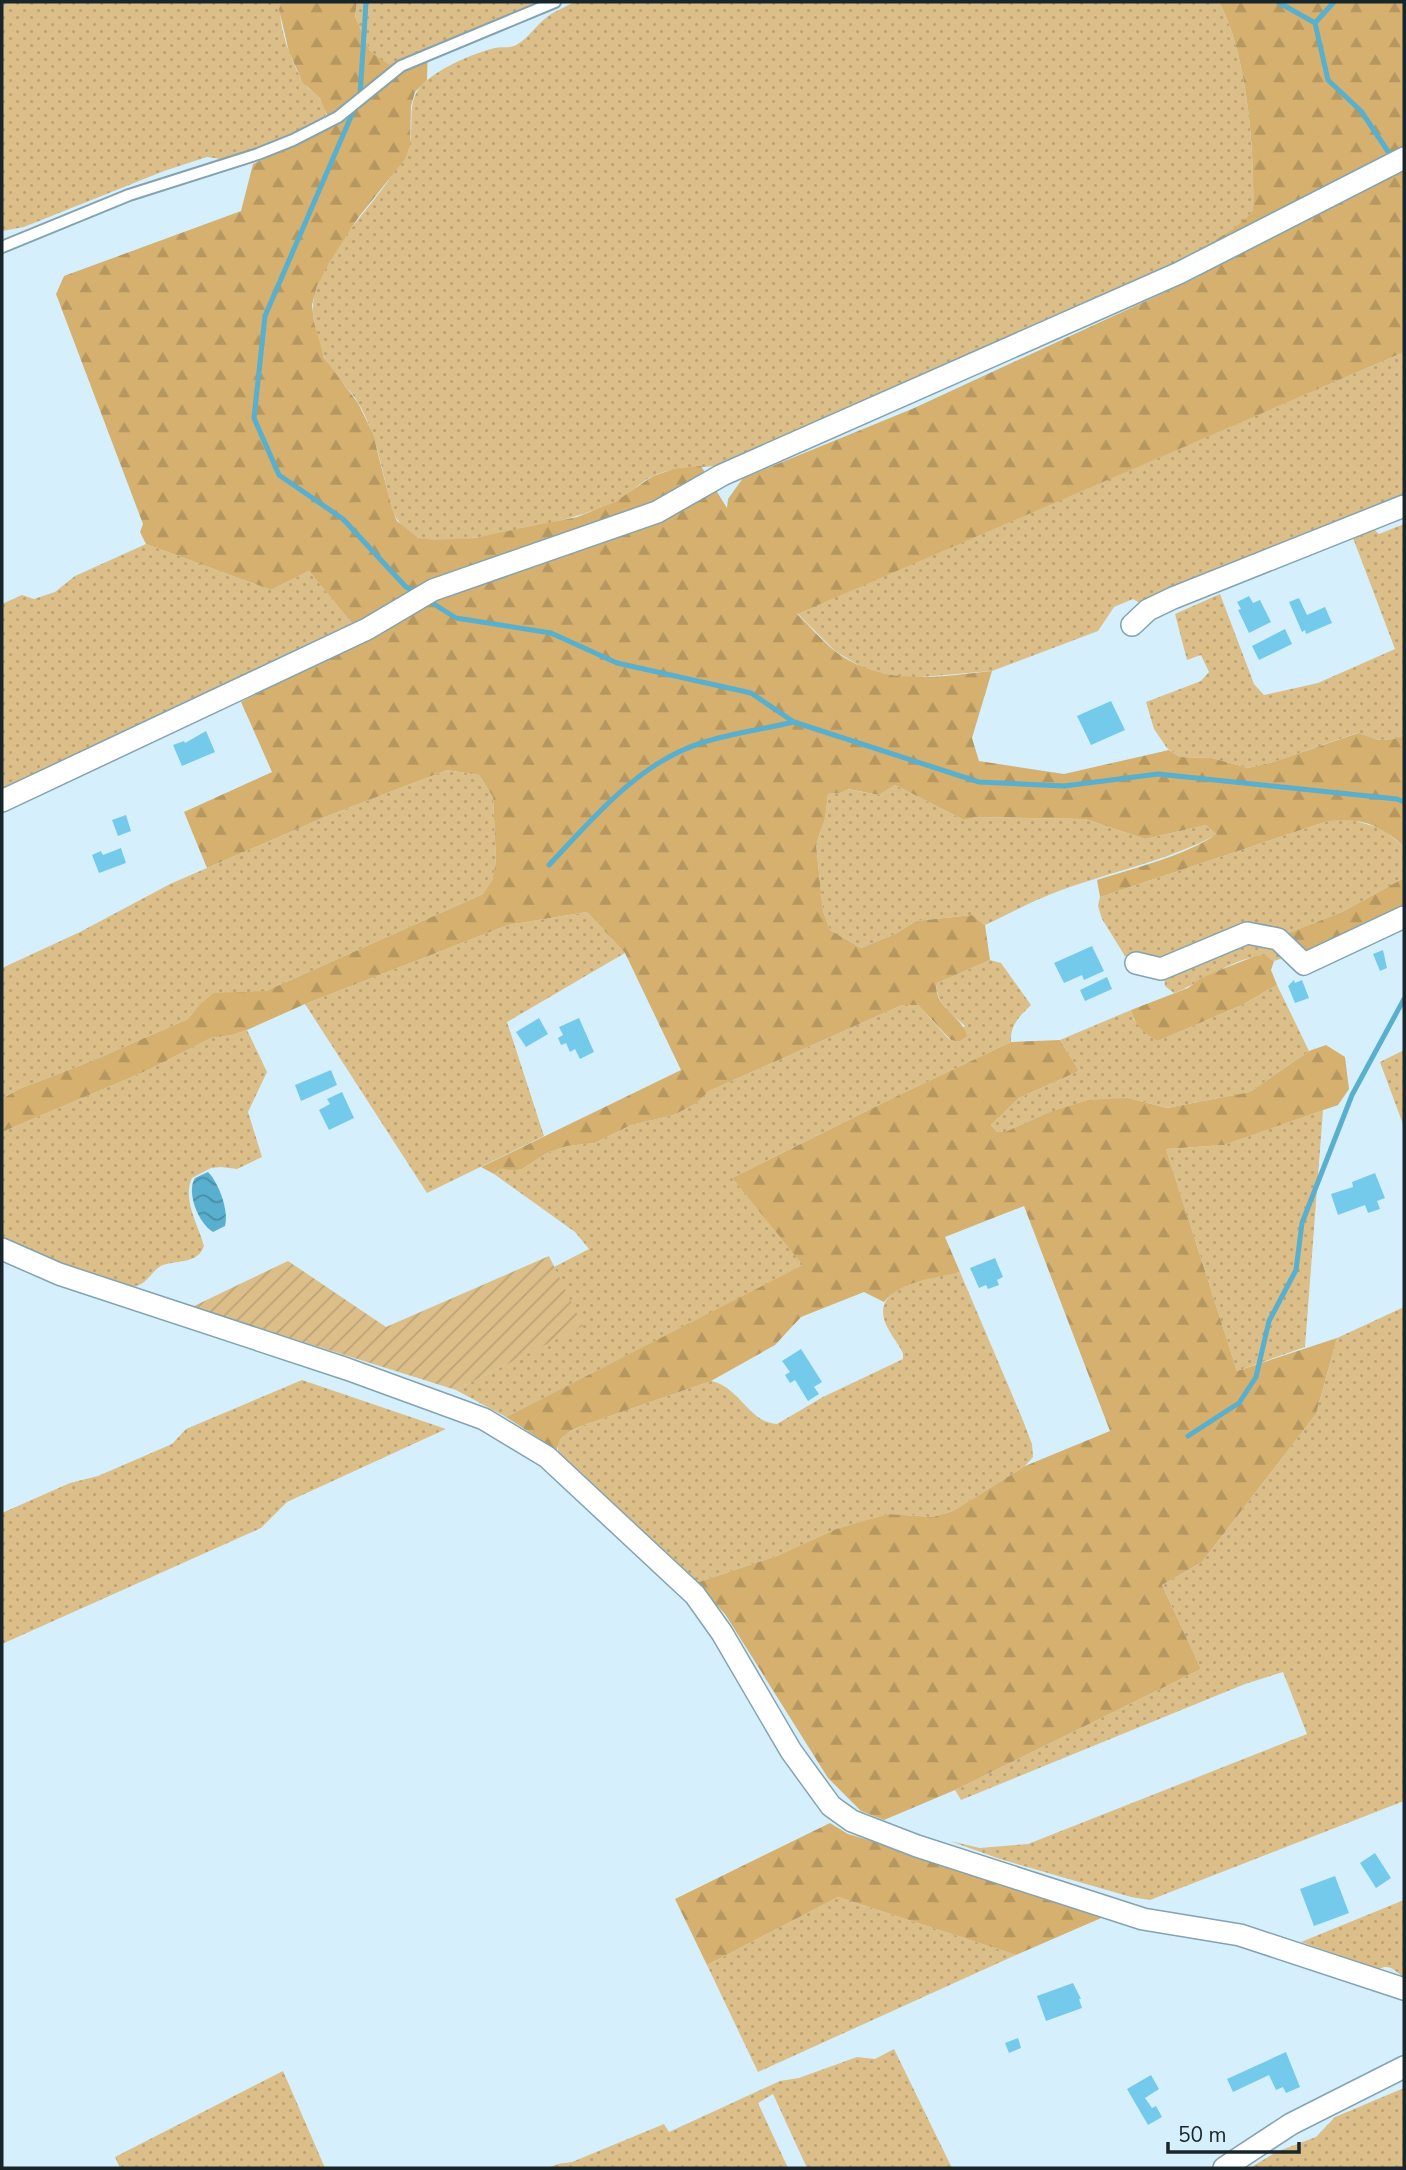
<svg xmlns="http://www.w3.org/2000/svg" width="1406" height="2170" viewBox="0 0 1406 2170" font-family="'Nunito Sans',sans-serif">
<defs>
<pattern id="grass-dots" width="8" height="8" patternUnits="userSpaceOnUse" patternTransform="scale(1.75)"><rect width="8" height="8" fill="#dcbe88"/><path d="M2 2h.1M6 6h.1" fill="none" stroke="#bca376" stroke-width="1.8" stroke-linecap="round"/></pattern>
<pattern id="forest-firs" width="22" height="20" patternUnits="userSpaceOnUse" patternTransform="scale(1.75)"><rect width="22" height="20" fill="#d5b06e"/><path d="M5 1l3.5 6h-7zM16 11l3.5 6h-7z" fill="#b6975f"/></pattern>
<pattern id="garden-furrows" width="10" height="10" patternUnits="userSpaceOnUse" patternTransform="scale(1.75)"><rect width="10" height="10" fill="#dcbe88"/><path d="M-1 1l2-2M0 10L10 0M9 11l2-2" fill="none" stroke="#bca376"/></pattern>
<pattern id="water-waves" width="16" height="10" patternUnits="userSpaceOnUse" patternTransform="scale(1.75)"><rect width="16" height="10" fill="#58afce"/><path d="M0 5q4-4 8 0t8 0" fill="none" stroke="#488ea7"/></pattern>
</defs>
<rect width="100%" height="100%" fill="#d5f0fc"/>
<!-- grass -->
<path fill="url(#grass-dots)" d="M2,2H282C275,20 292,63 302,80C310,95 323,91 326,115L306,128L254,150L221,159L207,157L164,171L24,227L2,231Z
M357,2H547C494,23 440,41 389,66L370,51L355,16Z
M575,2H1219C1247,52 1255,152 1253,210C1243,228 1197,250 1179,262L778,440C766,447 753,456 740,461C714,470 683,464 655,475C641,481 629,495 615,502C585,518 446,551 416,537C405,531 397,521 392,510C383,474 377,436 359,404C349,387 332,374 324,357C319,346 316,332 314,321C304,270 367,215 392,175C397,165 408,153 410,142C414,120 406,100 424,83C439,68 474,53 495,48C502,46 509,49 516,45C529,38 535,26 547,17C555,11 565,7 575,2Z
M1404,352V503L1146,607L1133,599L1114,607L1098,631L992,671L909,678L868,671L835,651L797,613Z
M1404,524V735L1394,739L1379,740L1357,733L1273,762L1248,768L1212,758L1180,757L1167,748L1154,729L1146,702L1201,681L1209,672L1201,655L1187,660L1175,614L1220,594L1254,684L1264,695L1318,683L1395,649L1353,538L1375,530L1379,534Z
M146,544L271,590L309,571L355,627L2,793V604L22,595L34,599L55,592L75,576Z
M447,770L479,775L493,797L496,861L492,882L483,894L266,991L199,1005L188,1019L94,1060L19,1089L2,1099V968L80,932L170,884L325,817Z
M895,785L964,820L976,817L1085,819L1145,839L1206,825L1218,834C1167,861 1113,871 1059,891C1034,900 1009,914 985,925L972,915L916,921L895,934L861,948L830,930L823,911L816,844L825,819L828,794L840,793L847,789L879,795Z
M1346,818L1383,829L1404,847V878L1342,912L1281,936L1172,959L1134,960L1125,956L1102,919L1098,906L1100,897L1325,822Z
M587,912L625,953L507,1022L544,1136L427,1193L305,1004L508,925Z
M1260,941L1282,954L1283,958L1274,961C1253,943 1196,986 1174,993L1165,986L1164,975L1247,942Z
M990,960L1001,963L1031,1005C1019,1017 1010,1025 1011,1042L897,1096L732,1178L804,1265L506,1417L456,1390L582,1326L554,1267L589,1249L575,1232L494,1174L501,1169L514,1171L522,1169L547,1153L567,1146L595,1143L631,1125L674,1115L697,1103L709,1091L902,1005H918L950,1040L965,1026C952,1014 934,1002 937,983Z
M1277,985L1309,1051L1250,1092L1167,1108L1128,1098L1047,1113L1005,1132H997L991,1125L1019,1098L1079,1071L1060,1040L1131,1010L1134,1020L1158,1041L1242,1005Z
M247,1030L267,1072L248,1112L262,1157L237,1169L221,1167L211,1168L192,1178C182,1199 198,1224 204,1246C198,1264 178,1260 163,1265C154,1268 149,1281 139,1285C118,1294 27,1251 2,1242V1132L146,1071L211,1038L232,1035Z
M1404,1050V1127L1380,1062Z
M1323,1110L1305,1347L1237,1371L1166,1149L1224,1145Z
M960,1272L1022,1418L1032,1444L1033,1457L1025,1466L953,1511L933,1517L889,1514L836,1529L779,1555L696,1583L559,1456L557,1444L565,1434L584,1425L711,1381C739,1386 749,1423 777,1424L823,1397L903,1359V1353C898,1343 887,1330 884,1319C875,1283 937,1278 960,1272Z
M1404,1307V1801L1150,1900L1131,1897L1000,1859L950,1841L980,1848L1028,1844L1307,1734L1283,1672L1245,1684L961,1800L955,1790L1201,1669L1162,1585L1202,1562L1316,1414L1337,1338Z
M302,1380L446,1429L287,1502L261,1528L2,1644V1513L70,1483L98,1476L172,1444L186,1429Z
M838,1897L1016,1955L758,2072L707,1965Z
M1404,1900V1977C1395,1972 1391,1963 1379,1969L1301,1942Z
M894,2049L952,2168H807L773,2094L758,2103L788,2168H547L558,2164L572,2162L664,2124L669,2132L780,2081L799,2078L857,2057L875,2059Z
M283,2071L325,2168H120L115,2157Z
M1404,2088V2168H1250L1276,2152L1316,2137L1335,2117Z"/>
<!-- forest -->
<path fill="url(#forest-firs)" d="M282,2H357L355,16L370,51L389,65L428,47L427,80L415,92L411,106L410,145L405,159L358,218L330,261L317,286L312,305L314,322L324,358L358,403L373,434L392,509L397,521L418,538L435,540L474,538L577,517L615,502L653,476L674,469L701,466L727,508L728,499L743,478L912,409L1200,276L1179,262C1197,250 1243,227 1253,210C1255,152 1247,52 1219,2H1404V352L797,614C810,626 822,641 836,652C884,687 937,677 992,671L972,738L979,761L1064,774L1169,750L1180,757L1212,758L1248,768L1273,762L1358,733L1379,740L1394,739L1404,735V847C1381,824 1357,816 1325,822L1100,897L1097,880C1137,867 1182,857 1217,834L1206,825L1145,839L1085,819L976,817L964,820L895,785L879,795L848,789L840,793L828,794L825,819L816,844L823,911L830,930L861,948L895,934L916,921L972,915L985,925L990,960L937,983C932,1007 962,1015 967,1036L960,1041L951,1040L918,1005H902L709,1091L697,1103L674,1115L631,1125L595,1143L567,1146L547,1153L522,1169L514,1171L501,1169L494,1174L481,1167L681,1070L625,953L587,912L508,925L305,1004L247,1030L232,1035L211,1038L146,1071L2,1132V1099L19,1089L94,1060L188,1019L199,1005L214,993L266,991L483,894L492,881L496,861L493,797L479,775L447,770L325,817L207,868L184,812L272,772L241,702L359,640L355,627L309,571L271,590L146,544L140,532L143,524L56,294L64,276L241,211L253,164L332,127L320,98L303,83L289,52L279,9Z
M1404,878V928L1382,940L1312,969L1281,936L1342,912Z
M1264,955L1274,961L1271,970L1277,985L1242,1005L1158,1041C1144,1033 1135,1026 1131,1010L1188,988L1200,979L1220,970L1253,957Z
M1060,1040L1079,1071L1019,1098L991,1125L997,1132H1005L1047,1113L1089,1100L1128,1098L1167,1108L1250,1092L1309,1051L1326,1045L1345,1057L1349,1089L1338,1105L1224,1145L1166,1149L1237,1371L1337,1338L1316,1414L1202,1562L1162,1585L1201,1669L955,1790L884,1820L861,1811L828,1778L725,1614L696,1583L779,1555L836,1529L863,1521L889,1514L933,1517L953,1511L1025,1466L1110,1431L1024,1206L945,1237L960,1272C934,1279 902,1280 884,1302L864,1292L801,1317L775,1345L711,1381L584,1425C572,1430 558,1435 557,1450L506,1417L803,1265L732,1178L897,1096L1011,1042Z
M830,1823L848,1834L1115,1912L1016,1955L838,1897L707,1965L675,1899Z"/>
<!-- garden -->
<path fill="url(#garden-furrows)" d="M549,1256L583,1326L456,1390L192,1307L288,1261L386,1327Z"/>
<!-- water -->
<path fill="url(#water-waves)" d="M208,1172C219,1183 229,1211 225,1226L213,1232C198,1223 186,1192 195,1178Z"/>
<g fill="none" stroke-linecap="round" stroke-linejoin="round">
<!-- stream -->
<path stroke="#58afce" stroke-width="5" d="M1278,2L1315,23
M1334,2L1315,23L1328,80L1361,111L1391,156
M360,96L366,2
M356,105L265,316L254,418L279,475L343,519L405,586L418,594
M426,599L456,618L551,633L617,663L751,693L794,722L979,782L1064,786L1158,774L1397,799L1404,802
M549,865C594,817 639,762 704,742C733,733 764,729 794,722
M1188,1436L1239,1403L1256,1377L1269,1321L1296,1270L1302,1223L1352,1095L1404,999"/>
</g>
<!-- building -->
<path fill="#74caea" d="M1249,596L1253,603L1260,600L1271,622L1249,633L1238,610L1241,609L1237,602Z
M1299,598L1307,615L1325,607L1332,623L1306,634L1305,630L1302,632L1289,602Z
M1285,629L1292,644L1259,660L1252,646Z
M1111,701L1125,730L1091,745L1077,716Z
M206,731L215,752L182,766L173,745L184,741L185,743Z
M126,815L131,831L118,836L112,820Z
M121,848L126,863L99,873L92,855L101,851L103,855Z
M1092,946L1104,971L1084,980L1082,975L1064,983L1054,963Z
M1383,950L1387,968L1380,971L1373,954Z
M1107,977L1112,989L1085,1001L1080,990Z
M1294,980L1295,983L1302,980L1309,998L1295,1003L1288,986Z
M539,1018L548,1034L526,1047L516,1032Z
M579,1018L594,1052L580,1059L575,1049L570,1052L566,1043L561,1045L558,1038L563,1035L559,1027Z
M331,1070L337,1085L301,1101L295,1085Z
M342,1092L354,1118L329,1130L319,1110L330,1104L327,1099Z
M1375,1173L1385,1198L1377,1201L1380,1209L1368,1213L1365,1205L1338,1215L1331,1194L1353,1187L1352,1182Z
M995,1258L1003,1277L997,1280L999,1285L988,1289L986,1285L979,1288L970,1268Z
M801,1349L822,1382L814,1387L819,1394L808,1401L795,1380L790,1383L785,1375L790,1372L782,1361Z
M1375,1853L1391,1878L1376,1888L1360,1863Z
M1335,1876L1349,1913L1314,1926L1300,1889Z
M1073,1983L1081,1999H1079L1082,2008L1046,2021L1037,1996Z
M1018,2038L1021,2048L1009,2053L1005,2043Z
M1286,2052L1300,2087L1286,2093L1283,2087L1276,2090L1269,2075L1233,2092L1227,2079Z
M1151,2075L1159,2089L1145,2098L1152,2108L1156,2106L1162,2117L1148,2125L1127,2089Z"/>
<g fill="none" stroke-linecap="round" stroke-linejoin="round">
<defs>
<path id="service" d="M2,247L129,195L258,154L293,140L338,117L401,66L555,2"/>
<path id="minor" d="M1132,625L1148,610L1173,598L1404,506
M2,801L367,629L433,590L657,512L722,475L1179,273L1404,158
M1136,963L1161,969L1247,933L1278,939L1304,964L1404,917
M2,1249L59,1274L347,1369L484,1419L547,1457L695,1595L722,1633L791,1751L831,1806L852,1821L917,1846L1143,1919L1240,1935L1404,1989
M1224,2168L1291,2124L1404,2067"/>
</defs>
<!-- service casing -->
<use href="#service" stroke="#83a3b0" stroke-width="14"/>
<!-- minor casing -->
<use href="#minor" stroke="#83a3b0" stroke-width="24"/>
<!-- service -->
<use href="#service" stroke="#fff" stroke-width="10"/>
<!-- minor -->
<use href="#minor" stroke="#fff" stroke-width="21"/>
</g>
<!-- border -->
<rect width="1406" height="2170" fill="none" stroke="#18252a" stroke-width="7"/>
<!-- scale -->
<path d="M1168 2142v10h131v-10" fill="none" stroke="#18252a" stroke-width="3.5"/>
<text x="1178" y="2142" font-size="21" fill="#18252a" stroke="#d5f0fc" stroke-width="5" paint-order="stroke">50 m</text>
</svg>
